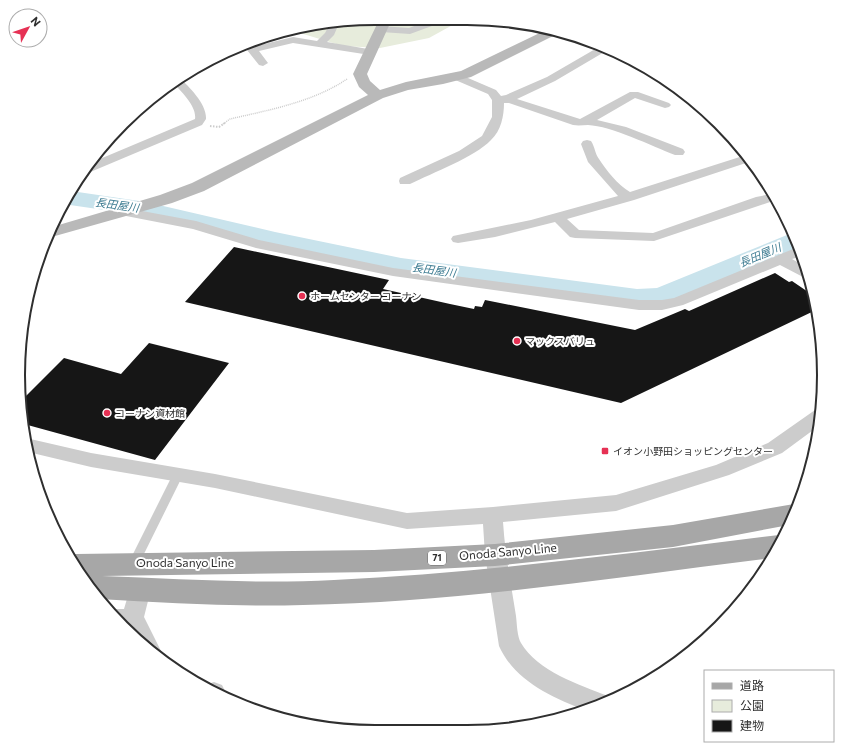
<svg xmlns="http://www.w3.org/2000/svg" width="842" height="750" viewBox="0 0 842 750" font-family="Commissioner,'Noto Sans JP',sans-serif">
<rect width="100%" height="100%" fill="#fff"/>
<!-- green -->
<path fill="#e7ecdc" d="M375,18L458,22L429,38L380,48L343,46L290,30L305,25Z"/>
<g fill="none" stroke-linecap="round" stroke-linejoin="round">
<!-- river -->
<path fill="#c9e3ec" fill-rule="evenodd" d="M71,191L146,202L275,232L401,258L637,289L657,288L787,235L793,233L799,248L672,302L662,305L637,307L401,274L275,248L146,216L63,204Z"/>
</g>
<!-- building -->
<path fill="#161616" d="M234,247L389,280L383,289L450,304L474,309L475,306L482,307L485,300L635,330L685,309L689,311L775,273L789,282L792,281L814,296L816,310L621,403L185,302Z
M149,343L229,363L155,460L24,424L21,401L64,358L121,374Z"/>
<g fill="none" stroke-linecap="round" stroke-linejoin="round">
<!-- path-far1 -->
<path stroke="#ccc" stroke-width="1.5" stroke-dasharray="1 1" stroke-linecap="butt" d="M223,124L230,119C269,110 313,102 347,79"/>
<!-- path -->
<path stroke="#ccc" stroke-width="2" stroke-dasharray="1.5 1.5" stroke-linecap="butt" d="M210,126L219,127L225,123"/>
<!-- lane -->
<path fill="#ccc" fill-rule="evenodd" d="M178,471L182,472L183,475L138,566L134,568L130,566L128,563L130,560L174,472Z"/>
<!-- street -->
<path fill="#ccc" fill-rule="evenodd" d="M430,20L442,21L440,23L410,34L381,32L376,29L381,26L409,28Z
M340,21L334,35L327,42L374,50L375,52L374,54L370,55L293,43L259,51L268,63L263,66L259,65L247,50L248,48L293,37L317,41L325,33L331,22Z
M597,48L606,51L555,81L517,99L580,119L630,92H638L669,103L671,105L669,107L665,108L635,98L597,120L626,127L683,149L685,152L683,155H675C652,146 611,126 588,125C583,125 579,126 573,125L509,103H504C504,116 501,131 491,140C475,157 432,173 410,184H400L399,181L400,178L459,151L482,136L492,117V100L488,94L453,79L452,77L453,75H461L496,90L501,96L506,95L547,77Z
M180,78C189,87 207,104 206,119L202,125L88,173H82L88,164L195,119C197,106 181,92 173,82Z
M587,140L591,141C595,147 595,154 599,159C606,170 618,185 630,192L746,155H748L752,161L634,200L567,219L579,230L653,233L756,197L771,194L773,195L776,200L654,241L575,238L570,237L555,222L495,237L458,243L453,242L451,239L453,236L531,220L618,196L588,162L581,144L583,141Z
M126,208L196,221L259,240L393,268L639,300H662L674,298L798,247L802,256L792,259L806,267L810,278L803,277L780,265L683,305L662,310H639L393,276L256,248L193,229L121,215L119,212L121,209Z
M821,409L820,425L782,453L729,475L616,511L503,522C505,554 511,584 516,616C517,624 517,636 521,643C537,671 580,685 608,696L611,701L585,710C552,698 514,680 499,646L485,555L483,524L407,529L215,488L91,467L28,452L26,438L91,453L215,474L407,513L493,507L616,495L716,465L768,443L815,410Z
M140,580L148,582L151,589L144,617L161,651L158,658L108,612L116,609H124L132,582Z
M214,682L222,685L226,693L224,698L204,687L205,685Z"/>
<!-- secondary -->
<path fill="#b9b9b9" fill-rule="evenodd" d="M380,18L392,19L367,74L370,81L380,90L406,82L461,71L548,29L559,33L471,77L443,84L408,90L383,98L204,191L172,203L48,238L52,227L160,195L192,183L368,95L359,87L353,74Z"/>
<!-- primary -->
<path fill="#a7a7a7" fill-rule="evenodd" d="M794,504L798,505L789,525L673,547L495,566L374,572L102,576C179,579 256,584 334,580C483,573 631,553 779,535L784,537L773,558C619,577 459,602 303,605C235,607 167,603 99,599L84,577L88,576H84L70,556L76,554L374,550L495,544L673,525Z"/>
</g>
<!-- markers -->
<g fill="#e63154" stroke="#fff" stroke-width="1.5">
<circle cx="302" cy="296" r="4"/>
<circle cx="517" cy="341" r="4"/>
<circle cx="107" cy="413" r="4"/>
<rect x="601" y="447" width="8" height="8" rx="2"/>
</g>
<g text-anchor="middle" stroke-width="4" stroke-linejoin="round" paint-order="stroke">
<!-- shield labels -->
<rect fill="#fff" stroke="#6d6d6d" stroke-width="1" x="428" y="551" width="18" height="14" rx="3"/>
<g font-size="9" font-weight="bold" fill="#2f2f2f">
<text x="437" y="561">71</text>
</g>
<!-- poi labels -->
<g font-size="10" fill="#2f2f2f" stroke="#fff" text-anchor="start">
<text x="310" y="300">ホームセンター コーナン</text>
<text x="525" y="345">マックスバリュ</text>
<text x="115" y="417">コーナン資材館</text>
<text x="613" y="455">イオン小野田ショッピングセンター</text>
</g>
<!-- water labels -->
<g font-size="11" font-style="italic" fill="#3c7b91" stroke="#fff">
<text transform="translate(117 205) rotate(8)" y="4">長田屋川</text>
<text transform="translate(760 255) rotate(-23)" y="4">長田屋川</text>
<text transform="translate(434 270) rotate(8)" y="4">長田屋川</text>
</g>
<!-- near-street labels -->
<g font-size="12" fill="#2f2f2f" stroke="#fff">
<text transform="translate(508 552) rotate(-5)" y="4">Onoda Sanyo Line</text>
<text x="185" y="567">Onoda Sanyo Line</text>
</g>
</g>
<!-- crop -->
<path d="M0 0H842V750H0ZM375 25H467A350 350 0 0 1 817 375V375A350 350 0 0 1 467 725H375A350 350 0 0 1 25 375V375A350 350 0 0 1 375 25Z" fill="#fff" fill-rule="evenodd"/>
<path fill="none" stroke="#2f2f2f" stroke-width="2" d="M375 25H467A350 350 0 0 1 817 375V375A350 350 0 0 1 467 725H375A350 350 0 0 1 25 375V375A350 350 0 0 1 375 25Z"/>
<!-- legend -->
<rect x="704" y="670" width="130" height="72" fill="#ffffff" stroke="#acacac"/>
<rect x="712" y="683" width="20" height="6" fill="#a7a7a7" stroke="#acacac"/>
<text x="740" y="690" font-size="12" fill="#2f2f2f">道路</text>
<rect x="712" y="700" width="20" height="12" fill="#e7ecdc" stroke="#acacac"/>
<text x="740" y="710" font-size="12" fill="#2f2f2f">公園</text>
<rect x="712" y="720" width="20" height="12" fill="#161616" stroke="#acacac"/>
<text x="740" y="730" font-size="12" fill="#2f2f2f">建物</text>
<!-- north arrow -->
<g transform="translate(28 28) rotate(50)"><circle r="19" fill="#ffffff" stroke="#acacac"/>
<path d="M0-3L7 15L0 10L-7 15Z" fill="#e63154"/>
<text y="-6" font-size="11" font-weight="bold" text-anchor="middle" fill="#2f2f2f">N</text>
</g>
</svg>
